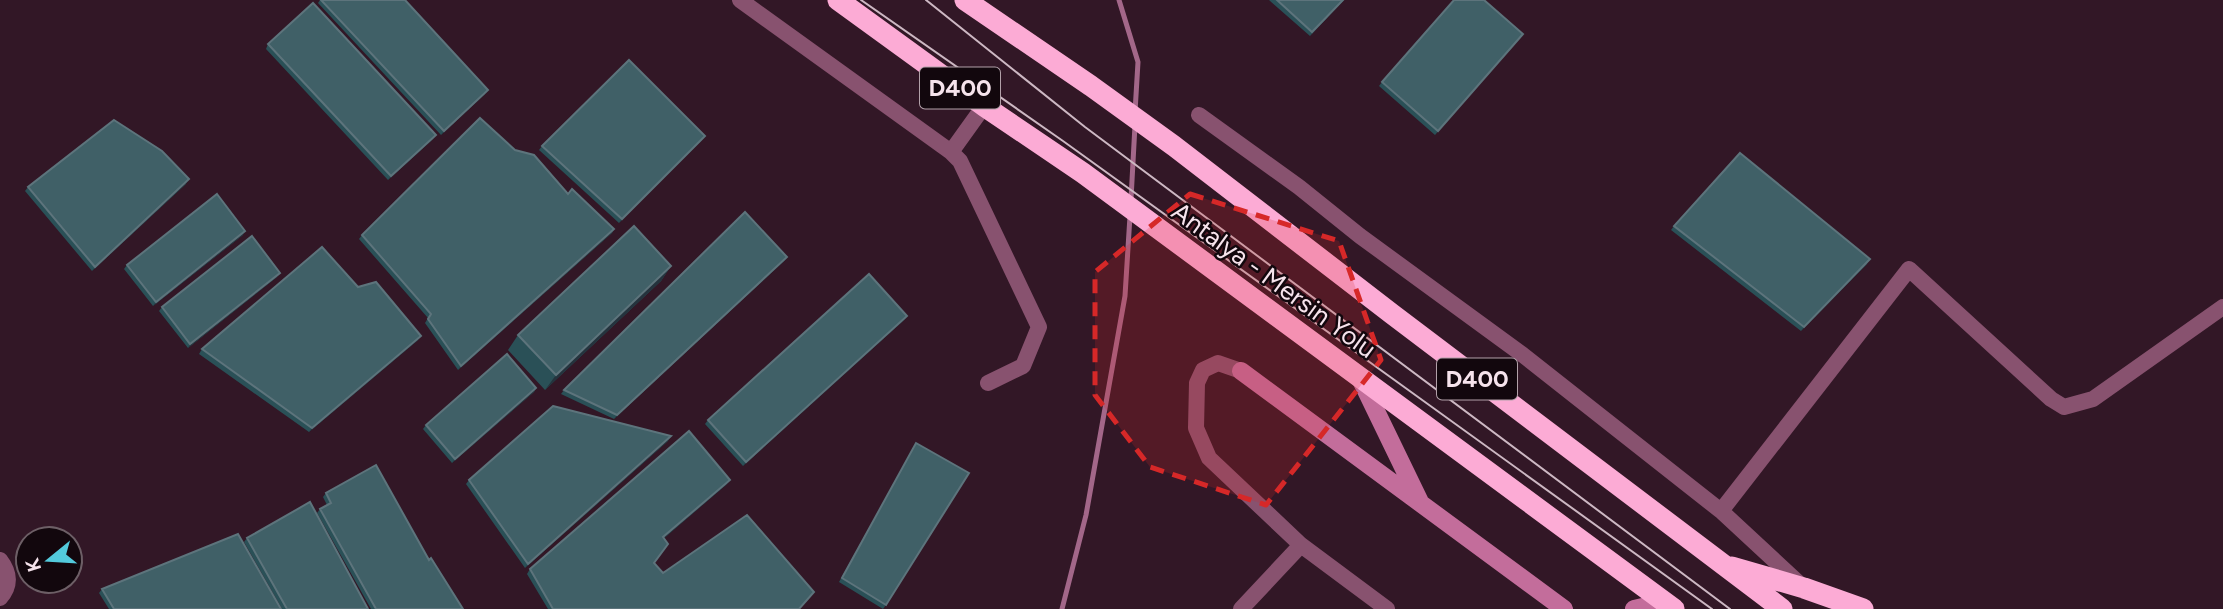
<svg xmlns="http://www.w3.org/2000/svg" width="2223" height="609" viewBox="0 0 2223 609" font-family="Figtree,sans-serif">
<rect width="100%" height="100%" fill="#321726"/>
<g fill="none" stroke-linecap="round" stroke-linejoin="round">
<!-- stream -->
<path stroke="#a36789" stroke-width="5" d="M1119,0L1138,62L1135,112
M1131,199L1135,125
M1062,609L1086,515L1125,296L1130,216"/>
<!-- street -->
<path stroke="#88526f" stroke-width="16" d="M740,0L951,152L960,161L1039,327L1023,366L988,383
M1199,115L1299,187L1360,236L1523,355L1721,511L1802,586
M951,152L984,106
M1241,371L1218,363L1203,370L1197,383L1196,428L1209,458L1301,545L1387,609
M1721,511L1909,269L2051,399L2064,407L2093,399L2223,307
M0,560C10,573 11,586 0,598
M1241,609L1301,545"/>
<!-- secondary -->
<path stroke="#c36d9b" stroke-width="18" d="M1241,371L1564,609
M1359,376L1420,502
M1634,609L1664,602"/>
<!-- highway -->
<path stroke="#fcabd5" stroke-width="21" d="M838,0L984,106L1083,173L1674,609
M965,0L1091,86L1174,146L1392,314L1782,609
M1732,567L1804,588L1863,609"/>
<!-- tram -->
<path stroke="#cdb8c3" stroke-width="2" d="M861,0L1063,141L1712,609
M926,0L1085,127L1730,609"/>
</g>
<!-- wall -->
<path fill="#2a5057" d="M320,0H405L485,94L441,135L318,3Z
M1269,0H1344L1310,36Z
M1520,38L1435,135L1379,86L1382,82Z
M268,44L433,139L388,180L266,49Z
M702,140L619,223L539,150L542,146Z
M515,150L568,194L614,229L612,233L458,370L425,323L428,318L359,239L362,235Z
M186,184L92,271L25,191L28,187Z
M1674,226L1867,264L1801,331L1671,230Z
M243,235L153,306L124,269L127,265Z
M787,257L784,261L614,419L561,394L564,390Z
M671,266L661,281L545,390L508,350L518,335Z
M277,277L188,348L159,311L162,307Z
M907,316L904,320L743,466L705,424L708,420Z
M418,340L309,432L199,354L202,349Z
M536,388L534,392L452,463L423,429L426,425Z
M668,441L525,568L466,484L469,480Z
M916,443L886,605L883,609L839,582Z
M727,484L664,538L654,563L663,573L811,596L799,609H548L527,574L530,569Z
M326,493L429,560L463,609H371L317,513L320,509L327,505L323,497Z
M247,538L368,609H282L244,542Z
M102,589L281,609H109L99,593Z"/>
<!-- shaded-wall -->
<path fill="#24333d" d="M488,90L485,94L441,135L444,131Z
M436,135L433,139L388,180L391,176Z
M705,136L702,140L619,223L622,219Z
M189,179L186,184L92,271L95,267Z
M614,229L612,233L458,370L461,366Z
M245,231L243,235L153,306L156,302Z
M787,257L784,261L614,419L617,415Z
M1870,259L1867,264L1801,331L1804,327Z
M671,266L661,281L545,390L556,375Z
M280,273L277,277L188,348L190,344Z
M907,316L904,320L743,466L746,462Z
M421,336L418,340L309,432L312,428Z
M536,388L534,392L452,463L455,459Z
M671,436L668,441L525,568L528,564Z
M730,480L727,484L660,542L663,537Z"/>
<!-- building -->
<path fill="#406067" stroke="#5d747c" stroke-width="2" d="M321,0H405L488,90L444,131Z
M1277,0H1343L1312,32Z
M1454,0H1484L1523,34L1438,131L1382,82Z
M313,3L436,135L391,176L268,44Z
M629,60L705,136L622,219L542,146Z
M480,118L515,150L534,155L568,194L572,189L614,229L461,366L428,319L431,314L362,235Z
M114,120L162,151L189,179L95,267L28,187Z
M1740,153L1870,259L1804,327L1674,226Z
M217,194L245,231L156,302L127,265Z
M745,212L787,257L617,415L564,390Z
M634,226L671,266L556,375L518,335Z
M252,236L280,273L190,344L162,307Z
M322,247L358,287L376,282L421,336L312,428L202,349Z
M869,274L907,316L746,462L708,420Z
M507,354L536,388L455,459L426,425Z
M553,406L671,436L528,564L469,480Z
M689,431L730,480L663,537L668,544L654,563L663,573L747,515L814,592L799,609H553L530,569Z
M916,443L969,473L886,605L842,578Z
M376,465L429,560L431,558L463,609H376L320,509L331,503L326,493Z
M310,502L368,609H287L247,538Z
M238,534L281,609H114L102,589Z"/>
<!-- marked area -->
<path fill="#d62828" fill-opacity="0.2" stroke="#d62828" stroke-width="5" stroke-dasharray="14 9" stroke-linejoin="round" d="M1190,194L1339,241L1381,360L1266,505L1150,467L1095,395V272Z"/>
<g text-anchor="middle" stroke-width="5" stroke-linejoin="round" paint-order="stroke">
<!-- shield labels -->
<g fill="#12070d" stroke="#b2a1a9" stroke-width="2">
<rect x="920" y="67.5" width="80" height="41" rx="5"/>
<rect x="1437" y="358.5" width="80" height="41" rx="5"/>
</g>
<g font-size="24" font-weight="bold" fill="#f6e3ec">
<text x="960" y="96">D400</text>
<text x="1477" y="387">D400</text>
</g>
<!-- street labels -->
<g font-size="26" fill="#f6e3ec" stroke="#12070d">
<text transform="translate(1274 280) rotate(36)" y="9">Antalya - Mersin Yolu</text>
</g>
</g>
<!-- north arrow -->
<g transform="translate(49 560) rotate(252)"><circle r="33" fill="#12070d" stroke="#6d5f66" stroke-width="2"/>
<path d="M0-5L12 26L0 18L-12 26Z" fill="#53cadc"/>
<text y="-10" font-size="19" font-weight="bold" text-anchor="middle" fill="#f6e3ec">K</text>
</g>
</svg>
